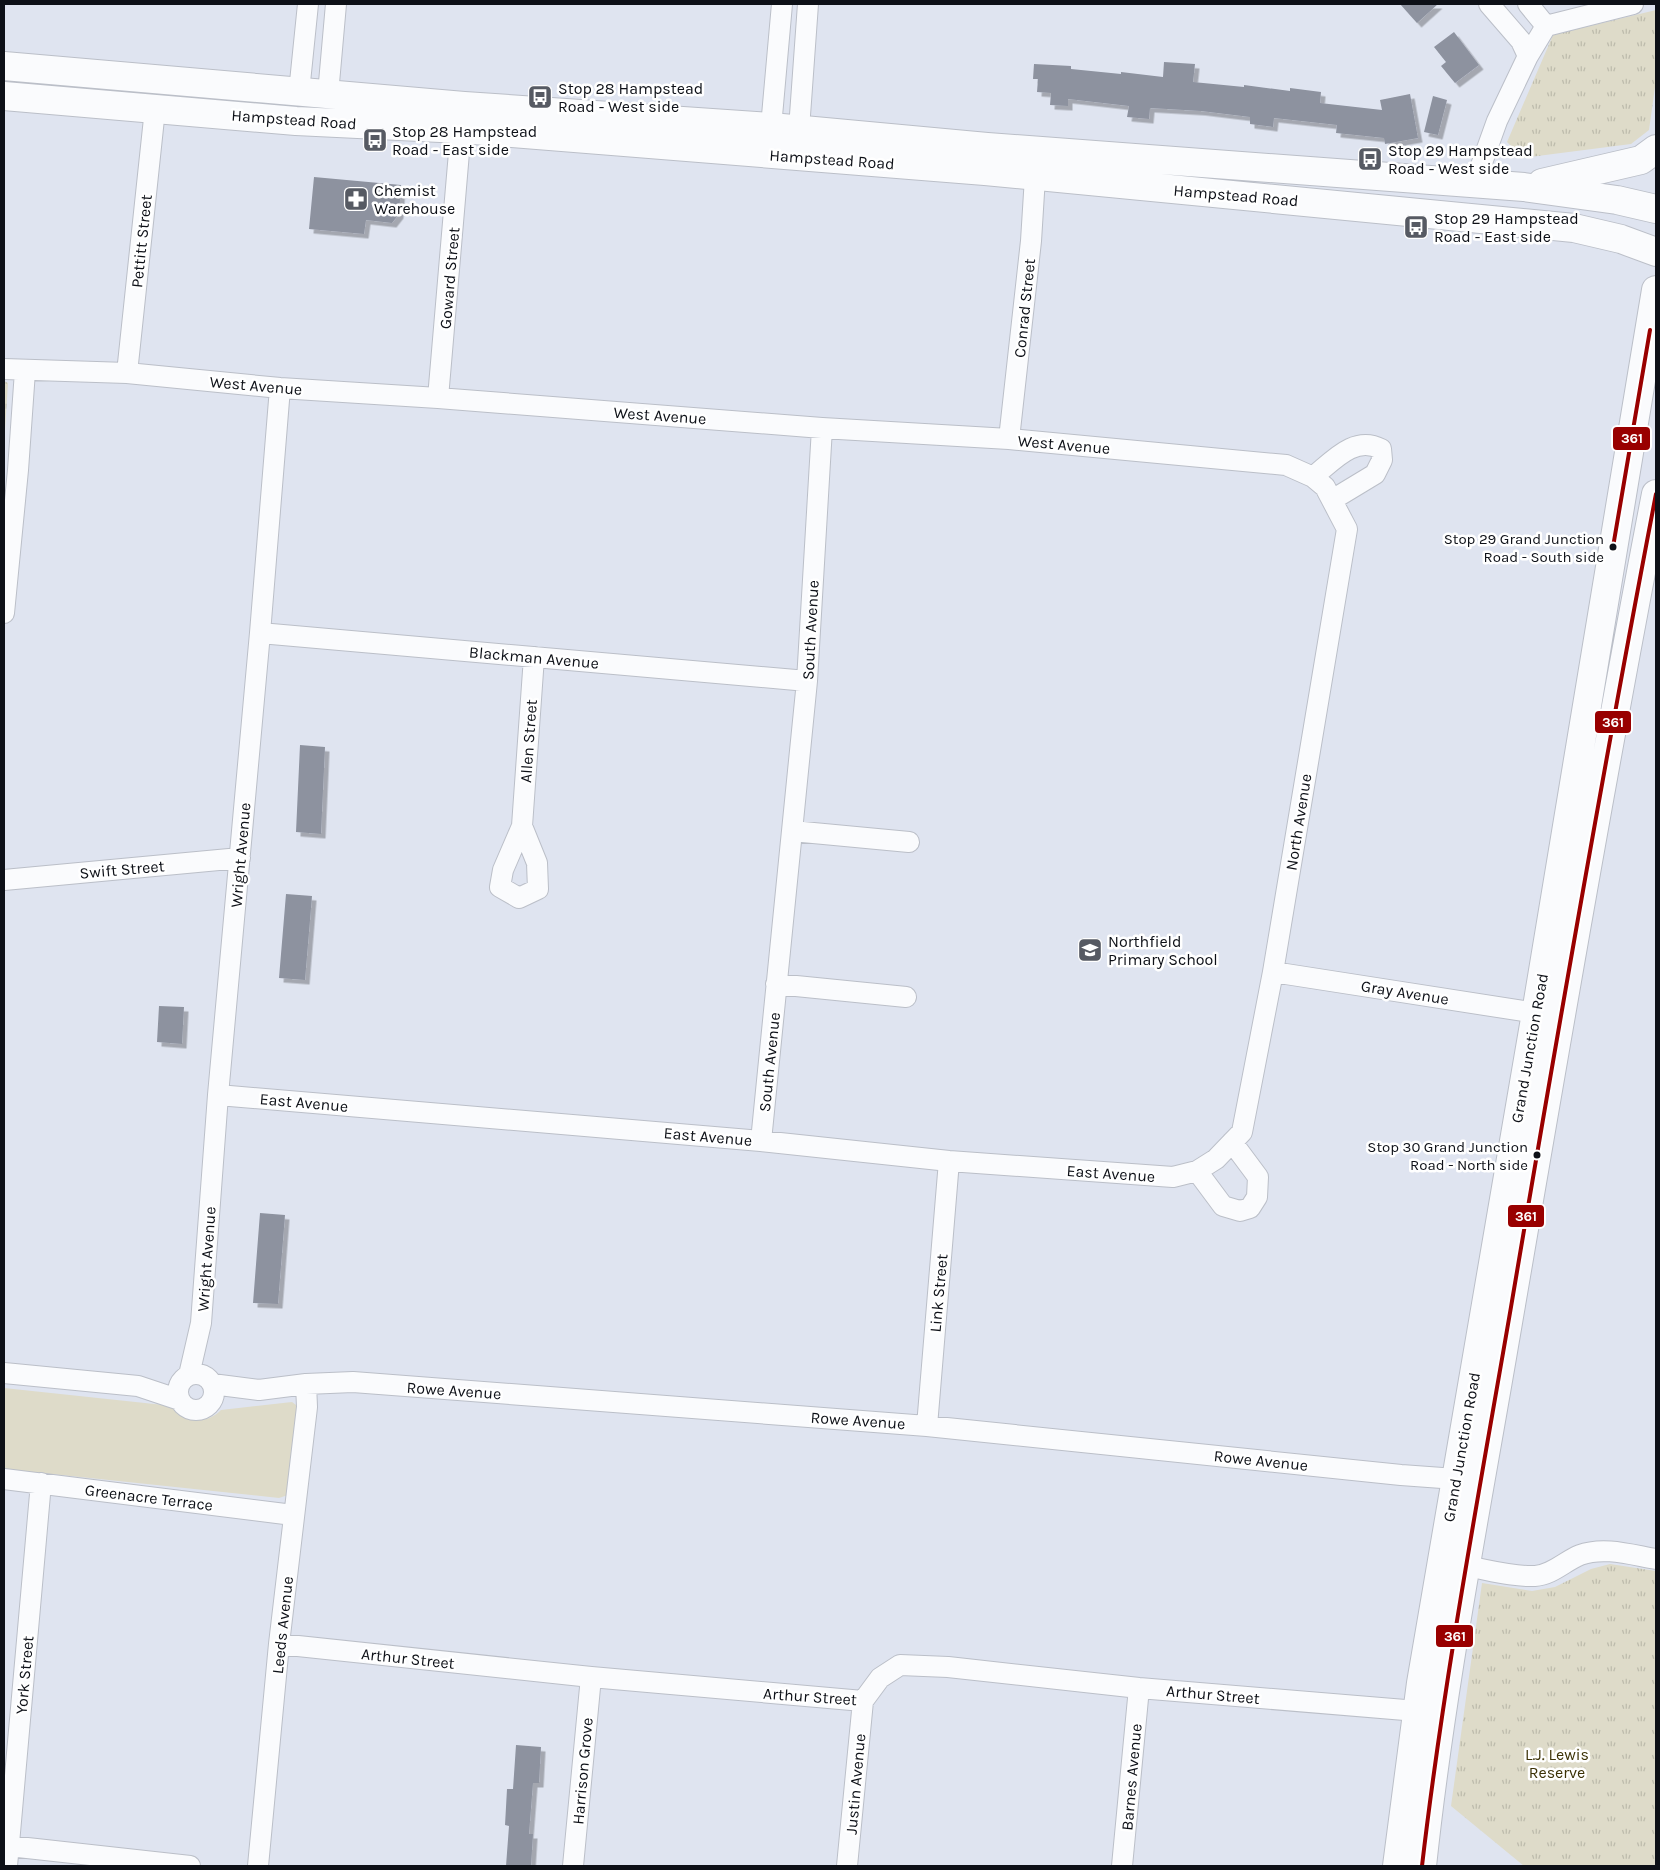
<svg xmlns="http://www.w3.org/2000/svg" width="1660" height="1870" viewBox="0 0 1660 1870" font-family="Karla,sans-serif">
<defs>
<pattern id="park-tufts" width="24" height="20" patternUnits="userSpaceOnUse" patternTransform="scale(1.25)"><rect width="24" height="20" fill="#dedbc9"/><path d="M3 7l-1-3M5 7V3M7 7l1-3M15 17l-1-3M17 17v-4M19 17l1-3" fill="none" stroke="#bdbbac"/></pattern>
<filter id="shadow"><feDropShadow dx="4.5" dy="4.5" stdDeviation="0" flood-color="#0004"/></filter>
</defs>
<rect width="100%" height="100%" fill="#dfe4f0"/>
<!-- grass -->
<path fill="#dedbc9" d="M4,1388L173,1406C191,1415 201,1429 221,1410L292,1402L300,1408L288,1495L279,1498L4,1469Z"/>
<!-- park -->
<path fill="url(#park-tufts)" d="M1656,10V80L1649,130L1631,144L1523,158L1507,142L1553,35Z
M4,381L8,383L4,446Z
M1610,1564L1656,1571V1866H1524L1451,1806L1482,1583L1532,1591L1555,1587L1591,1569Z"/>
<!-- building -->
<path fill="#8d929f" filter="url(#shadow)" d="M1400,4H1438L1417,23Z
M1454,32L1479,65L1455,83L1441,66L1446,62L1434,47Z
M1164,62L1195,64L1193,82L1244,87V85L1290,91V88L1321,92L1320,103L1382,110L1380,100L1410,94L1418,138L1385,144L1384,138L1336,133L1337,125L1274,118L1273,127L1250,124V117L1201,111L1150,108L1149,119L1127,117L1129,106L1068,99V106L1050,105L1051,93L1037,92L1038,79H1033L1034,64L1071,66V69L1121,74V72L1163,77Z
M1433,96L1447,100L1438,135L1424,132Z
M314,177L401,185L399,214L392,223L366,220L364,234L309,229Z
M300,745L325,747L321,834L296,832Z
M286,894L312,896L305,980L279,978Z
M159,1006L184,1007L182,1044L157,1042Z
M260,1213L285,1215L278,1304L253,1303Z
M516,1745L541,1747L539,1783H533L529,1834H533L531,1866H506L509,1826L505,1825L507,1789H513Z"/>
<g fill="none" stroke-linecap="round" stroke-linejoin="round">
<defs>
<path id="street" d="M1489,4L1521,41L1528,56
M1528,4L1546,26
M299,92L308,4
M328,94L336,4
M771,127L782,4
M799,129L808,4
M1474,185L1497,121L1528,56L1546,26L1633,4
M4,369L127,373L280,388L438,398L822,428L1009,439L1286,465L1313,477L1325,487L1347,529L1273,972L1242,1132L1216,1159L1197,1171L1173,1177L949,1161L761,1141L218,1095
M127,373L155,109
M438,398L461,129
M1009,439L1031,241L1035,177
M1313,477C1333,461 1354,435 1381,449L1382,460L1375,474L1332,500
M4,613L18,470L25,371
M260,633L807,681
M522,826L537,863L538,889L519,898L500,887L503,870L522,826L534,657
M792,831L909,842
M4,880L240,858
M1273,972L1536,1013
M776,984L906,997
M761,1141L807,681L822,428
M1197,1171L1223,1206L1240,1211L1250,1208L1257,1197L1258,1177L1232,1142
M4,1373L138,1386L180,1400
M178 1392a18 18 0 1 1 36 0a18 18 0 1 1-36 0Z
M189,1375L201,1323L218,1095L260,633L280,388
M212,1384L259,1390L306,1384L353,1382L927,1426L1401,1475L1456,1479
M927,1426L949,1161
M4,1479L293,1515
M1466,1566C1489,1570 1512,1577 1535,1576C1552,1575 1565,1561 1580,1555C1604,1546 1632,1555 1656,1559
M279,1644L591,1677L863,1701L880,1678L900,1665L948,1667L1139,1688L1417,1711
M9,1846L190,1866
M7,1866L41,1483
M258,1866L279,1644L307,1407L306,1384
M573,1866L591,1677
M847,1866L863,1701
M1122,1866L1139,1688"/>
<path id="highway" d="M4,66L464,106L771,127L987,147L1524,187L1617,200L1656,209
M4,96L296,121L461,129L985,171L1574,228L1621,239L1656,252
M1542,183L1641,160L1656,149
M1397,1866L1421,1683L1536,1013L1656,290
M1422,1866C1441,1688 1476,1511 1506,1334C1554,1054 1602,773 1656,494"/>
</defs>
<!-- street casing -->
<use href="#street" stroke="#bbbfc8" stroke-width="22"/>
<!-- highway casing -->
<use href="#highway" stroke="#bbbfc8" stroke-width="30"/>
<!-- street -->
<use href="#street" stroke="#fafbfd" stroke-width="20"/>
<!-- highway -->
<use href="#highway" stroke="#fafbfd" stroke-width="28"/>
<defs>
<path id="bus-1" d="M1613,547L1650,330
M1422,1866C1444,1678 1479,1493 1511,1307C1557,1035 1604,764 1656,494"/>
</defs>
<!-- bus-1 casing -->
<use href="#bus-1" stroke="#fff" stroke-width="8"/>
<!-- bus-1 -->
<use href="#bus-1" stroke="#900" stroke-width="4"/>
</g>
<!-- icons -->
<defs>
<symbol id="bus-square" viewBox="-11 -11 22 22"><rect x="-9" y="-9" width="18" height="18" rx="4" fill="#565a63" stroke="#fff"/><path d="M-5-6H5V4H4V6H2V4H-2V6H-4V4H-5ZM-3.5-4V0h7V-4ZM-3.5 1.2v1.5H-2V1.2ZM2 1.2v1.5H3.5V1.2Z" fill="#fff"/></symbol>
<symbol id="pharmacy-square" viewBox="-11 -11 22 22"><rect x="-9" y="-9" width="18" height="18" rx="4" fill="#565a63" stroke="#fff"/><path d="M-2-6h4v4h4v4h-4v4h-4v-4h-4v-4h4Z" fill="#fff"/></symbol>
<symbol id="school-square" viewBox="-11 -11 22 22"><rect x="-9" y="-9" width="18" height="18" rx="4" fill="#565a63" stroke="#fff"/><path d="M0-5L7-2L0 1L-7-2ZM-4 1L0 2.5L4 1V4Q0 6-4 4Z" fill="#fff"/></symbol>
</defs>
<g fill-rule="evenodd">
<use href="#bus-square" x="526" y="83" width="28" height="28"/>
<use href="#bus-square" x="361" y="126" width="28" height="28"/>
<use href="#bus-square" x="1356" y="145" width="28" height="28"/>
<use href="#pharmacy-square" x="342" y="185" width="28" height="28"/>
<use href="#bus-square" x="1402" y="213" width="28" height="28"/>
<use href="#school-square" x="1076" y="936" width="28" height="28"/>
</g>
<!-- markers -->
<g fill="#0d1017" stroke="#fff" stroke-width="2">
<circle cx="1613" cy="547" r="4.5"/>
<circle cx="1537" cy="1155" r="4.5"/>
</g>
<g text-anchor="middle" stroke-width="5" stroke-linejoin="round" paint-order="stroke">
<!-- bus labels -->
<g font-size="15" fill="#0d1017" stroke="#fff" text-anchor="end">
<text x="1604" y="544">Stop 29 Grand Junction<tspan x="1604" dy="18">Road - South side</tspan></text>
<text x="1528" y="1152">Stop 30 Grand Junction<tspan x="1528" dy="18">Road - North side</tspan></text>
</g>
<!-- poi labels -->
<g font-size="16" fill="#0d1017" stroke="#fff" text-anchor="start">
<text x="558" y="94">Stop 28 Hampstead<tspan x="558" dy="18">Road - West side</tspan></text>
<text x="392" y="137">Stop 28 Hampstead<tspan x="392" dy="18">Road - East side</tspan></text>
<text x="1388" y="156">Stop 29 Hampstead<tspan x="1388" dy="18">Road - West side</tspan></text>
<text x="374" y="196">Chemist<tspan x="374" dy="18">Warehouse</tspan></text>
<text x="1434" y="224">Stop 29 Hampstead<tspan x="1434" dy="18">Road - East side</tspan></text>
<text x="1108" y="947">Northfield<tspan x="1108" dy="18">Primary School</tspan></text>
</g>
<!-- street labels -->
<g font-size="16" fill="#0d1017" stroke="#fff">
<text transform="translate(294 119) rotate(4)" y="6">Hampstead Road</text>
<text transform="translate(832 159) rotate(4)" y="6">Hampstead Road</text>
<text transform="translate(1236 195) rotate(5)" y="6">Hampstead Road</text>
<text transform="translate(141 241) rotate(-84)" y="6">Pettitt Street</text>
<text transform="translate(449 278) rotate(-85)" y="6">Goward Street</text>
<text transform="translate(1024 308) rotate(-84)" y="6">Conrad Street</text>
<text transform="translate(256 385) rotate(5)" y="6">West Avenue</text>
<text transform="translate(660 415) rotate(4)" y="6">West Avenue</text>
<text transform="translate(1064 444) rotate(5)" y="6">West Avenue</text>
<text transform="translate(810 630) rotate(-87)" y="6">South Avenue</text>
<text transform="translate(534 657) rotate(5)" y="6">Blackman Avenue</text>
<text transform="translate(528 741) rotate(-86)" y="6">Allen Street</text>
<text transform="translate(1298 822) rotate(-81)" y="6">North Avenue</text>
<text transform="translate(240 855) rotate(-85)" y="6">Wright Avenue</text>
<text transform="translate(122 869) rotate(-5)" y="6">Swift Street</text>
<text transform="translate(1405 992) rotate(9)" y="6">Gray Avenue</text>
<text transform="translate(1529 1048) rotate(-80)" y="6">Grand Junction Road</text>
<text transform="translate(769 1062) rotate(-84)" y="6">South Avenue</text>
<text transform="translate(304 1102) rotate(5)" y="6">East Avenue</text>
<text transform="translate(708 1136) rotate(5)" y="6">East Avenue</text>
<text transform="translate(1111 1173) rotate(4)" y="6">East Avenue</text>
<text transform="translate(206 1259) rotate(-86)" y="6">Wright Avenue</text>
<text transform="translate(938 1293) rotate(-85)" y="6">Link Street</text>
<text transform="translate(454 1390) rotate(4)" y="6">Rowe Avenue</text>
<text transform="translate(858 1420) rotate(4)" y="6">Rowe Avenue</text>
<text transform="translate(1461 1447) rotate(-80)" y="6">Grand Junction Road</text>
<text transform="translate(1261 1460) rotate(6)" y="6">Rowe Avenue</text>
<text transform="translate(149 1497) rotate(7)" y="6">Greenacre Terrace</text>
<text transform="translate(282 1625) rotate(-84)" y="6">Leeds Avenue</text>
<text transform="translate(408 1658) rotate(6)" y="6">Arthur Street</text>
<text transform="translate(24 1675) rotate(-85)" y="6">York Street</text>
<text transform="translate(1213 1694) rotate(5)" y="6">Arthur Street</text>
<text transform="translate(810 1696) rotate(4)" y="6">Arthur Street</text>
<text transform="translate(582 1771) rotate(-85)" y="6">Harrison Grove</text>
<text transform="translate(1131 1777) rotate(-85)" y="6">Barnes Avenue</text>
<text transform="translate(855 1784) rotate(-85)" y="6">Justin Avenue</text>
</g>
<!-- park labels -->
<g font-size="16" fill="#3c3206" stroke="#fff">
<text x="1557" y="1760">L.J. Lewis<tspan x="1557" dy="18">Reserve</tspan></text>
</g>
</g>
<g stroke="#fff" stroke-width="2">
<rect x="1612" y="426" width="39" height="25" rx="5" fill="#900"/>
<rect x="1594" y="710" width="38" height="24" rx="5" fill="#900"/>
<rect x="1507" y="1204" width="38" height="24" rx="5" fill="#900"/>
<rect x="1435" y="1624" width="39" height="24" rx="5" fill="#900"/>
</g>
<g font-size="14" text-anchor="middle" font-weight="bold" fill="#fff">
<text x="1632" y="443">361</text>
<text x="1613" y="727">361</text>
<text x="1526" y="1221">361</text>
<text x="1455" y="1641">361</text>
</g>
<!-- border -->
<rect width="1660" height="1870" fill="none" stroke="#0d1017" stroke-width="10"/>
</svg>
